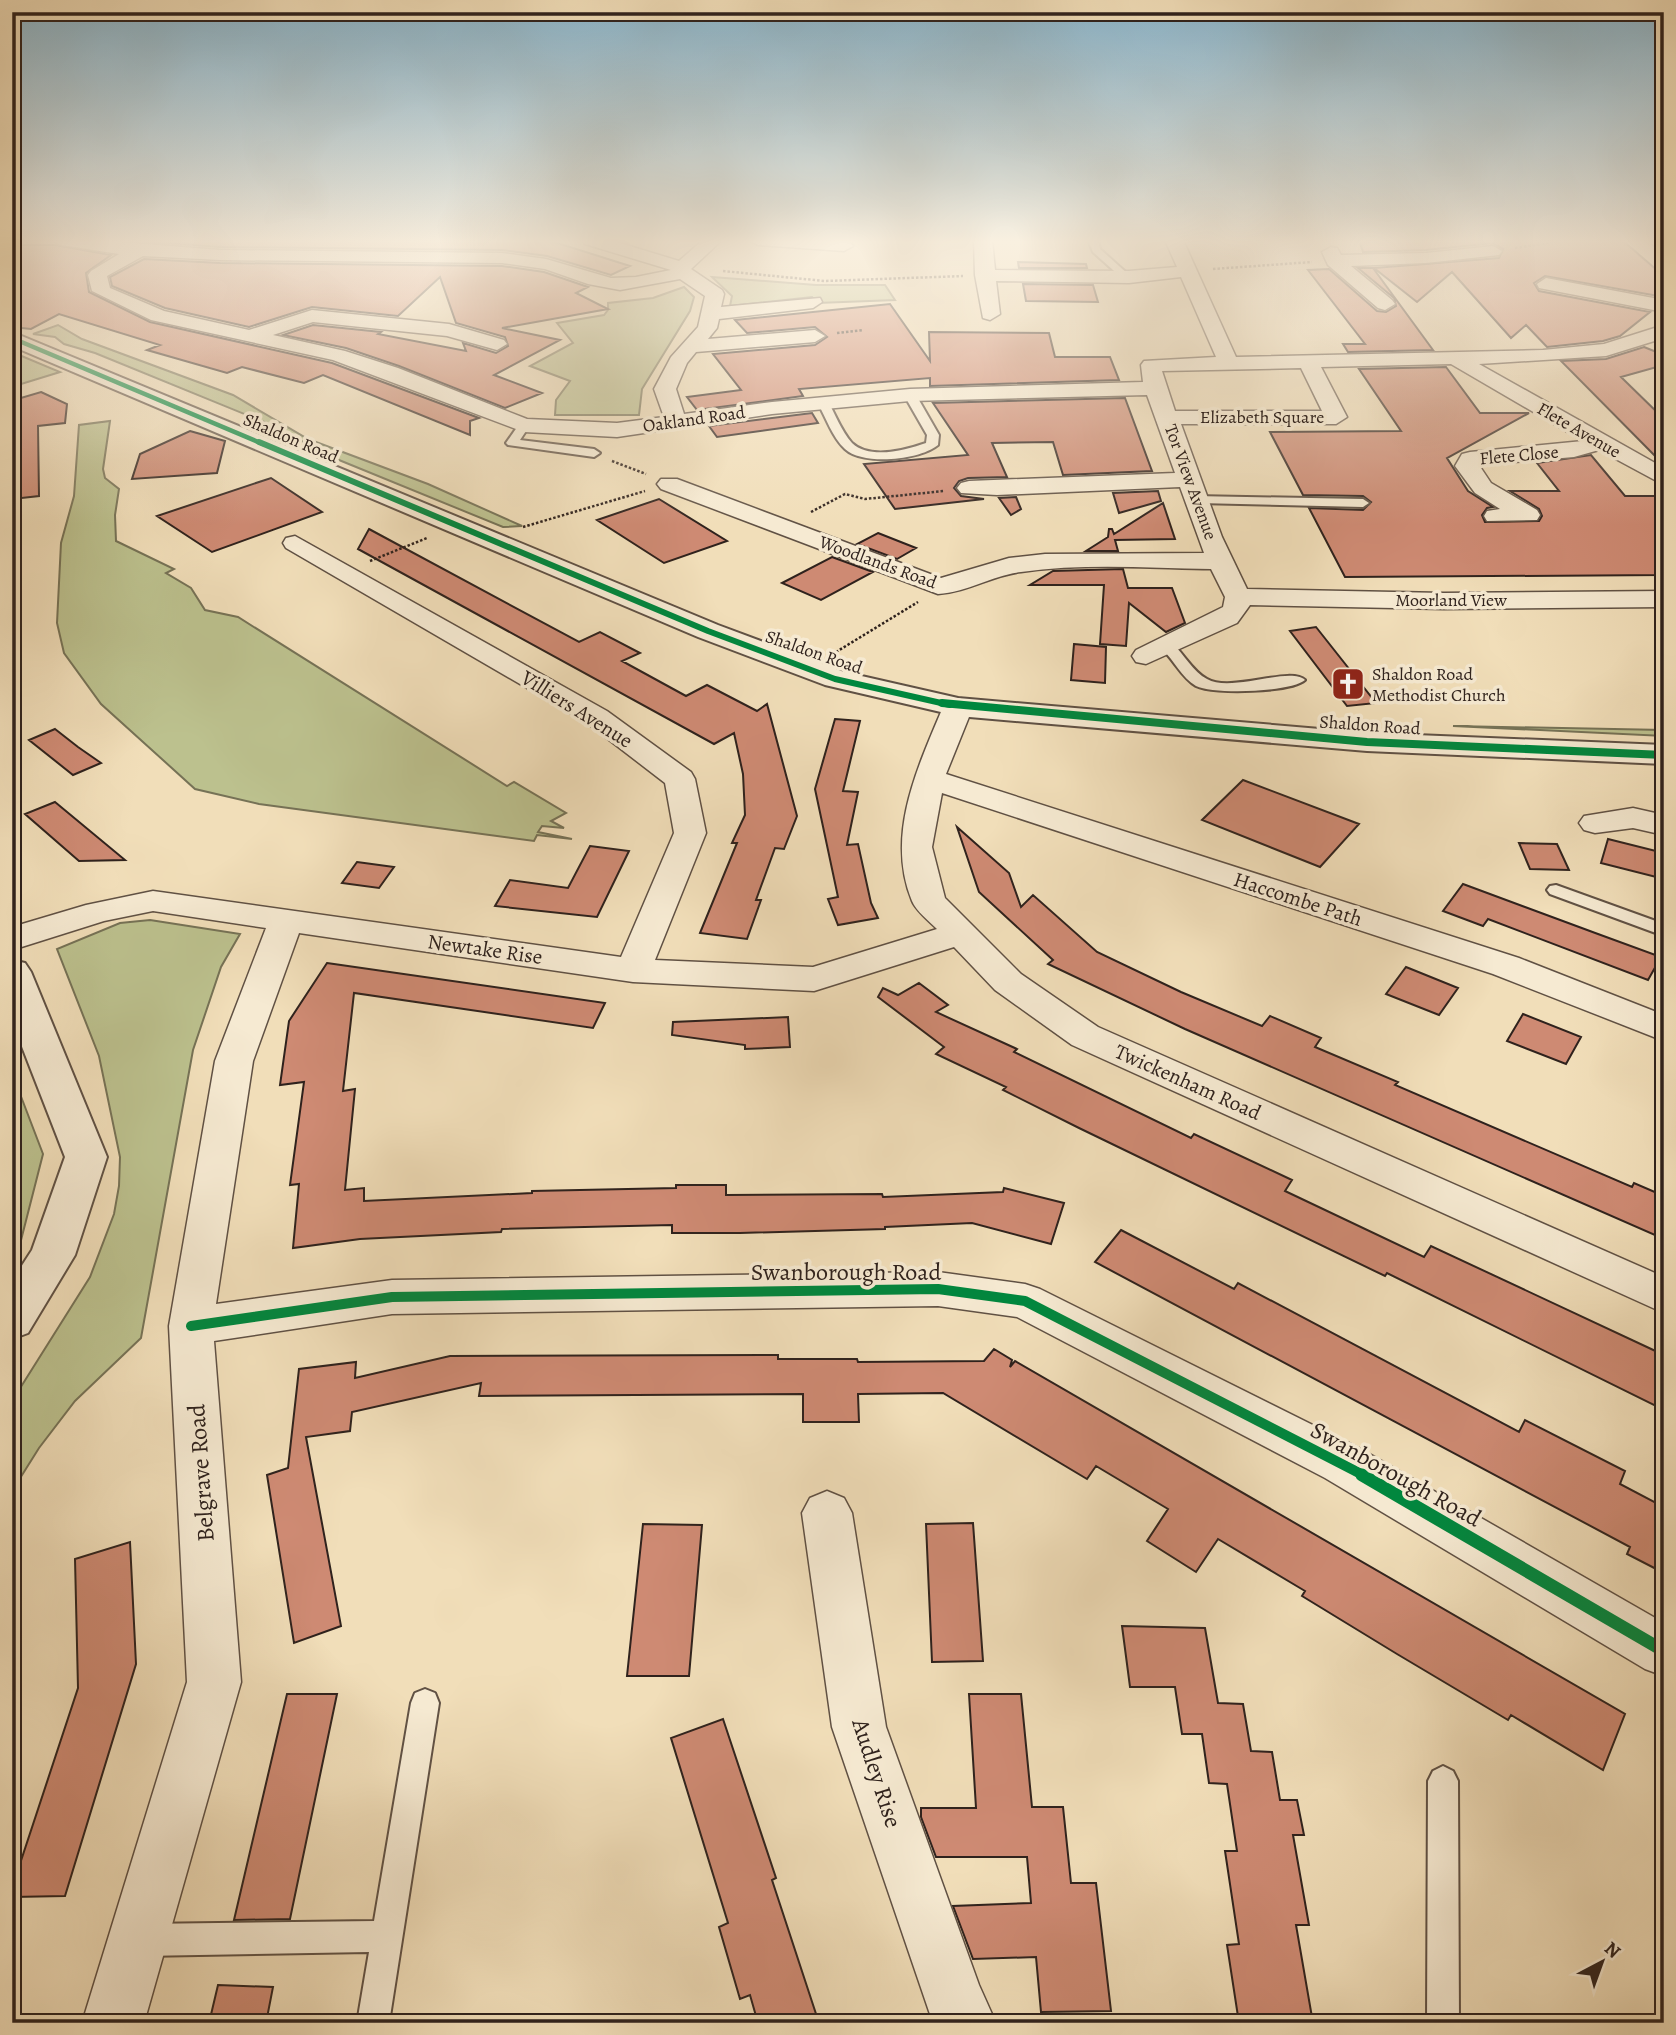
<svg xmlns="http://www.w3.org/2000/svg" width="1676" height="2035" viewBox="0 0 1676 2035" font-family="Alegreya,serif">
<rect width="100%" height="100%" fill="#f1deb9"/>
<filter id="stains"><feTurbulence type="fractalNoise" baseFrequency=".00286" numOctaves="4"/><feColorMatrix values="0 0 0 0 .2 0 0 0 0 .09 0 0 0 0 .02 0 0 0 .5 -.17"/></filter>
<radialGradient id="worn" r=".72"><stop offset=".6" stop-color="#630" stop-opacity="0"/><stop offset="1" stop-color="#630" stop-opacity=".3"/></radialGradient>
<!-- green -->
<path fill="#bcc18e" stroke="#767256" stroke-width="2" d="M712,277L816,285H885L895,300L817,303L812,297L730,306L732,296Z
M684,287L694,297L690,311L642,389L639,415H555L556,400L570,381L530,366L573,343L557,323L604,315L608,310V303L653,298Z
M58,325L82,339L233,395L308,439L428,484L522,526L503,527L339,460L264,422L95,353L64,344L55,337L33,334Z
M12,352L60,372L18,385L12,383Z
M110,421L103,469L105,478L119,489L115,515L116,541L174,569L166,573L191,588L205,610L238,617L507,786L514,782L566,813L551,821L564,828L542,826L538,832L572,839L537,835L534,841L259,804L195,789L101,704L64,653L57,623L61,543L74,496L79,425Z
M1453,726L1664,730V736Z
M150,920L240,934L221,967L193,1050L141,1338L75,1401L39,1448L12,1491V1401L90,1277L114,1214L119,1186L120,1157L99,1056L57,949L120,923Z
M12,1073L43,1154L19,1248L12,1257Z"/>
<!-- building -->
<path fill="#ce8a73" stroke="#2f221d" stroke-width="2" d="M130,240L551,241L630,266L611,275L547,256L502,250L220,247Z
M1359,240H1622L1658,271L1664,297L1545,276L1534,283L1539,291L1650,312L1620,336L1603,341L1547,347L1526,325L1511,338L1452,272L1417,302L1374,268L1499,258L1503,249L1493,243L1426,250L1363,252Z
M12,245H55L111,255L86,273L89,292L150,322L332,363L479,418L470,421V435L323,375L304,383L242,367L227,373L147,350L160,345L59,314L31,329L12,327Z
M144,259L220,263L502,266L544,272L588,287L576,293L608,309L502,328L560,340L494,375L542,393L505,408L399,366L346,348L283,335L313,325L381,332L378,334L466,351L463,343L496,353L508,346L505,337L456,323L440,277L398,316L312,307L249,327L165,308L112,286L110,277Z
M1018,262L1086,264L1087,268H1019Z
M1358,268H1373L1433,350L1348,352L1343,344H1365L1308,270L1329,269L1377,311L1386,312L1396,306L1394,298Z
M1023,284L1093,285L1098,302L1026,301Z
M890,304L930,361L929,332L1049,333L1055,357H1110L1119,380L930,386V378L799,389L803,396L697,410L687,397L741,390L713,354L815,345L827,337L815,327L747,333L735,320Z
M1644,347L1664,355V365L1621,377L1664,419V465L1561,361L1606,359Z
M1446,367L1480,413H1529L1447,458L1468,491L1493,507L1487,508L1482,515L1485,522L1539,521L1542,516L1539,509L1510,491H1559L1537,463L1591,455L1625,496H1664V575L1345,577L1309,508L1363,510L1371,502L1363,496L1303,495L1270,432L1401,431L1359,369Z
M41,392L67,404L65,423L38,426L39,496L13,499L14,400Z
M1125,398L1152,471L1063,475L1053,442L992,443L1007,477L968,478L959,481L954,488L961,496L984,499L895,509L864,464L968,455L933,403Z
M812,413L818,423L717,437L709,426Z
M190,431L225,441L217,473L132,479L140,454Z
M271,478L322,512L212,552L157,516Z
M1158,491L1161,501L1119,513L1113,493Z
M1016,497L1021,509L1011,515L999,498Z
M659,499L727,541L664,563L597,520Z
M1163,503L1175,539L1115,540L1118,551H1086L1108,537L1109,529H1112L1114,534Z
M369,529L579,642L600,632L640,653L622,661L686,696L707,685L757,711L767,704L797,816L784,849L775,848L756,900H761L747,939L700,933L737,843H732L745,815L743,774L734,733L714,744L358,549Z
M878,533L916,548L897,559L857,544Z
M832,557L873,572L821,600L782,583Z
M1123,569L1128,588H1172L1185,623L1166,632L1129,603L1126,646L1100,644L1104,585H1030L1053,571Z
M1316,627L1376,703L1347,706L1290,631Z
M1074,644L1106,647L1105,683L1071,680Z
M835,719L860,721L843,791L858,792L847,845L858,844L871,903L878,918L838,925L828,899L838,897L815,789Z
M55,729L78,747L101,763L73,775L29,740Z
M1243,780L1359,824L1320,867L1202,820Z
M55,802L125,860L79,861L25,814Z
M957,827L1009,873L1021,907L1033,895L1097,952L1181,992L1262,1026L1270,1016L1321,1038L1315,1047L1398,1082L1395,1085L1632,1187L1634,1183L1664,1196V1239L1185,1029L1048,964L1053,960L979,892Z
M1608,839L1664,853V879L1601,863Z
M1519,843L1557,844L1569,870L1530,869Z
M590,846L629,851L597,917L495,906L510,880L568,888Z
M357,862L394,867L379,888L342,883Z
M1463,884L1598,934L1661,957L1648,980L1488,919L1483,926L1443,911Z
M327,963L605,1003L593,1028L354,993L343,1091L355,1089L345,1190L364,1188V1201L532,1193V1191L676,1188V1185H726V1195L882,1194L883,1197L1003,1192L1004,1188L1064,1203L1051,1244L972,1223L885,1227V1229L740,1233H672V1225L502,1229L501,1232L360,1239L293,1248L299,1184L290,1185L304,1082L280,1085L289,1021Z
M1406,967L1458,988L1439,1015L1386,994Z
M919,983L948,1005L936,1012L1017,1049L1014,1052L1191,1138L1194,1134L1292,1180L1285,1191L1424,1257L1431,1246L1664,1355V1410L1387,1273L1385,1276L1079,1128L1003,1090L1006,1087L936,1054L944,1047L878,997L883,988L898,995Z
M1523,1014L1581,1037L1566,1064L1507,1041Z
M788,1017L790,1047L745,1049V1045L672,1035L673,1022Z
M1121,1230L1234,1289L1238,1283L1519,1432L1525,1420L1625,1471L1620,1484L1664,1507V1573L1627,1554L1630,1547L1095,1262Z
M994,1349L1012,1360L1010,1367L1015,1361L1625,1714L1603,1770L1511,1715L1508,1720L1397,1654L1302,1596L1305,1591L1218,1539L1196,1572L1147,1541L1168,1509L1096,1466L1087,1479L943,1393L858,1394L859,1422H803V1394L479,1396L481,1383L352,1412L350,1431L306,1437L341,1626L294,1643L267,1475L288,1468L299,1369L356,1362L355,1378L450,1356L778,1355V1359H857L858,1362L984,1361Z
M973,1523L983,1661L932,1662L926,1524Z
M643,1524L702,1525L689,1676H627Z
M130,1542L136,1664L65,1896L12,1897V1888L78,1688L75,1559Z
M1122,1626L1205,1628L1218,1703L1243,1704L1251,1751L1272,1752L1280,1800H1297L1304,1835H1293L1309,1925H1296L1313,2023H1239L1227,1945L1239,1944L1225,1851H1237L1227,1784L1209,1783L1202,1734H1182L1175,1687H1130Z
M287,1694H337L290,1919L234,1920Z
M969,1694H1021L1032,1807H1063L1071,1883H1096L1111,2011L1041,2012L1036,1957L973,1959L953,1906L1031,1903L1027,1857H936L921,1817V1808H976Z
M723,1719L776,1878L772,1880L819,2023H758L750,1995L740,1999L719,1927L728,1923L671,1738Z
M218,1985L273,1987L266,2023H209Z"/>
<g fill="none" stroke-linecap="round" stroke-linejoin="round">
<defs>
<path id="service" d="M1088,240H1098L1100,249L1129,275V279H1123L1093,252Z
M910,392L916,395L939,435L938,445C920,460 863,466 845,449C832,437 826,417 817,402L827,400C835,413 841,431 852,443C870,460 906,450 926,443L927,435L904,395Z
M524,422L530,425L520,440L594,449L600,453L594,457L508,445L506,443L520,423Z
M1194,496L1363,499L1369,503L1363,507L1198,503L1192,499Z
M1167,642L1172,643C1184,654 1193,672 1207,679C1231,693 1290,666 1305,680C1292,692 1214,695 1196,686C1182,678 1174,660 1162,649L1160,646Z
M1556,885L1664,924V936L1550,894L1547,890L1550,886Z
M425,1689L435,1693L439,1703L389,2023H357L369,1952L142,1956L131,1951L126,1940L131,1929L142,1924L374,1921L411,1703L415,1693Z
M1443,1766L1453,1771L1458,1781L1459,2023H1427L1428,1781L1433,1771Z"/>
<path id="minor" d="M52,240H96L220,250L502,253L546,259L611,278L636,277L671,270L585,244L582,240H610L679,261L703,240H722L691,269L722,290L724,294L721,307L820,298L822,302L813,308L719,319L717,328L708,339L815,330L825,336L815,342L696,352L687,363L676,389L684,414L772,402L910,389L1143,382L1141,365L1144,361L1216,357L1181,277L1129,283L996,281L1000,314L990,320L983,318L975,275L974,240H992L995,270L1129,271L1177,267L1165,240H1183L1236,357L1543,350L1604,344L1664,325V338L1606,356L1479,364L1664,468V485L1599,450L1574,457L1479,465L1491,483L1537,510L1540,515L1537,520L1487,521L1484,516L1487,511L1500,509L1475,493L1455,466L1462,454L1470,452L1583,441L1451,364L1321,367L1347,417L1336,424H1181L1222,537L1247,589L1444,593L1664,591V607L1444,609L1250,605L1237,623L1146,664L1136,662L1132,656L1136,650L1223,607L1225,597L1211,569C1148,568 1084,563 1021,572C993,575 968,592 938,594L661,489L657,484L661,479H677L941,578L1009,558L1045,554L1204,553L1180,487L997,495L961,493L957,488L961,483L969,481L1175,473L1147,395L910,401L772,414L617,437L524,432L333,360L151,320L92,291L88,275L91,271L119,254L61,245ZM143,256L220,260L502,263L545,269L588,284L620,290L680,279L705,296L698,327L671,357L654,389L664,417L617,423L527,419L398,368L345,351L273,335L313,322L447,336L497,350L507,344L504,340L449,324L312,310L249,330L164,311L110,288L107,276ZM1301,368L1322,411H1175L1162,371Z
M749,240L850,242L853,246L844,251L758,245Z
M1645,240H1664V251Z
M1493,246L1502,251L1499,255L1426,263L1351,266L1392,300L1395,304L1385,310L1378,308L1328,265L1322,252L1331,247L1337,248L1341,255L1426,253Z
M1546,278L1664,300V312L1539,288L1537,284Z
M295,536L607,711L691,772L695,779L706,833L655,960L813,967L937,929C929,921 916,911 912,901C885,835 918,767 943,707L948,701L958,698L968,701L973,707L946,774L1519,958L1664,1015V1041L1493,974L942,793L932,847L945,898L1021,974L1098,1027L1664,1277V1313L1072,1045L995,990L954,947L814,991L633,982L299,933L253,1061L216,1304L392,1280L938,1272L1025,1284L1040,1289L1359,1448L1664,1623V1676L1645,1669L1325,1478L1017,1317L938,1306L392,1314L214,1341L241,1682L144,2023H82L187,1682L169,1326L215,1061L266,928L153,911L104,921L12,950V927L86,905L153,891L621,957L674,833L665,783L587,723L286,548L283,543L286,538Z
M1633,808L1664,815V835L1633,828L1595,833L1584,830L1579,823L1584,816Z
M827,1491L844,1498L852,1513L886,1727L979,1985L996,2023H933L832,1727L802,1513L810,1498Z"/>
<path id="tertiary" d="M12,332L718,625L844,672L958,698L1367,733L1664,745V764L1367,751L958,716L825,685L698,637L12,346Z
M12,960L25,963L31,972L107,1157L75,1255L28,1333L12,1339V1281L32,1250L65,1157L12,1021Z"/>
</defs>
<!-- service casing -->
<use href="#service" stroke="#605144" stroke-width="4"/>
<!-- minor casing -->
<use href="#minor" stroke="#605144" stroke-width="3"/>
<!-- tertiary casing -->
<use href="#tertiary" stroke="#605144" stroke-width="4"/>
<!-- path -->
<path stroke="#2f221d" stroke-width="2.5" stroke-dasharray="2.5 2" stroke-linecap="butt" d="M1515,248L1567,240
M1213,269L1312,262
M723,271L825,281L963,276
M837,333L863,330
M612,461L646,474
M811,512L845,494L865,499L944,491
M523,527L645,491
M370,561L427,538
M836,652L918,602"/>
<!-- service -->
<use href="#service" fill="#f6ead2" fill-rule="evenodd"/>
<!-- minor -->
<use href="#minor" fill="#f6ead2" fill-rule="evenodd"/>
<!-- tertiary -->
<use href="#tertiary" fill="#f6ead2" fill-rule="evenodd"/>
<defs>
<path id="cycleway-far4" d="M12,338L263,444"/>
<path id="cycleway-far3" d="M259,442L708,631L835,679L950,705"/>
<path id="cycleway-far2" d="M942,703L1367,742L1664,755"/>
<path id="cycleway-far1" d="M191,1326L392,1297L938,1289L1025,1301L1365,1476"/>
<path id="cycleway" d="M1362,1475L1664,1651"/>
</defs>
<!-- cycleway-far4 casing -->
<use href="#cycleway-far4" stroke="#f6ead2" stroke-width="7"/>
<!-- cycleway-far3 casing -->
<use href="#cycleway-far3" stroke="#f6ead2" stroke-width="9"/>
<!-- cycleway-far2 casing -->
<use href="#cycleway-far2" stroke="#f6ead2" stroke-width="11"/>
<!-- cycleway-far1 casing -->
<use href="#cycleway-far1" stroke="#f6ead2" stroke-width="15"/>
<!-- cycleway casing -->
<use href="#cycleway" stroke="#f6ead2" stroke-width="18"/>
<!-- cycleway-far4 -->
<use href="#cycleway-far4" stroke="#00873e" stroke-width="4.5"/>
<!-- cycleway-far3 -->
<use href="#cycleway-far3" stroke="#00873e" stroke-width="6"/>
<!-- cycleway-far2 -->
<use href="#cycleway-far2" stroke="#00873e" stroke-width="8"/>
<!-- cycleway-far1 -->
<use href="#cycleway-far1" stroke="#00873e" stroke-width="10"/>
<!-- cycleway -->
<use href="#cycleway" stroke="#00873e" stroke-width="13"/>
</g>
<!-- sky -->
<linearGradient id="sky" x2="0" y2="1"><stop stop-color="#89b7d0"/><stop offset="0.46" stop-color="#f9f0e0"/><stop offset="1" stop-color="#f9f0e0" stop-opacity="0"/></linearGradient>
<rect width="1676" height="525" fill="url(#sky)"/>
<!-- icons -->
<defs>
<symbol id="church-square" viewBox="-11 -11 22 22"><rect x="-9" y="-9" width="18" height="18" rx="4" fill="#8f2418" stroke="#f6ead2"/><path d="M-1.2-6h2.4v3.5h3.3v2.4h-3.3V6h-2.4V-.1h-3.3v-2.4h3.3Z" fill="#fff"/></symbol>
</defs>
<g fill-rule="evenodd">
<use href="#church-square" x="1329" y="665" width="38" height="38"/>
</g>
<g text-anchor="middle" stroke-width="7" stroke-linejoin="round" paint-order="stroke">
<!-- far-street labels -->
<g font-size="18" fill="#2f221d" stroke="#f6ead2">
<text x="1262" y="423">Elizabeth Square</text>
<text transform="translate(694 419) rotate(-8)" y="6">Oakland Road</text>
<text transform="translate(1579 430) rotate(30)" y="6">Flete Avenue</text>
<text transform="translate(291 438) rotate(23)" y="6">Shaldon Road</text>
<text transform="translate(1519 455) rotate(-5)" y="6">Flete Close</text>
<text transform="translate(1191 482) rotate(70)" y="6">Tor View Avenue</text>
<text transform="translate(878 562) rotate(20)" y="6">Woodlands Road</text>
<text x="1451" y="606">Moorland View</text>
<text transform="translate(814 652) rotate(19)" y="6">Shaldon Road</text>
<text transform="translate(1370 725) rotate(4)" y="6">Shaldon Road</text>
</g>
<!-- far-poi labels -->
<g font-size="18" fill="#2f221d" stroke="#f6ead2" text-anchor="start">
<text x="1372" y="680">Shaldon Road<tspan x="1372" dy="21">Methodist Church</tspan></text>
</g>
<!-- street labels -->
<g font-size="21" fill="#2f221d" stroke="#f6ead2">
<text transform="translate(577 709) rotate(32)" y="7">Villiers Avenue</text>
<text transform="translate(1298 899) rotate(18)" y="7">Haccombe Path</text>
<text transform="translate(485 949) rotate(8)" y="7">Newtake Rise</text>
<text transform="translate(1188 1082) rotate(24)" y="7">Twickenham Road</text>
</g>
<!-- near-street labels -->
<g font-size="24" fill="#2f221d" stroke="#f6ead2">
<text x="846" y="1280">Swanborough Road</text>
<text transform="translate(201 1473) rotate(-94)" y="8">Belgrave Road</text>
<text transform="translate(1396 1474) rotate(29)" y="8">Swanborough Road</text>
<text transform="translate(877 1773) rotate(72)" y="8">Audley Rise</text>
</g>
</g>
<!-- margin -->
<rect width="1676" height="2035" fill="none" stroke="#f1deb9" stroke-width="42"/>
<rect x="14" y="14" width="1648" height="2007" fill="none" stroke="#2f221d" stroke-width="3.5"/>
<rect x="21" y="21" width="1634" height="1993" fill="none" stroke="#2f221d" stroke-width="2"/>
<!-- north arrow -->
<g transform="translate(1602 1962) rotate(41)" stroke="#f6ead2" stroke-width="5" paint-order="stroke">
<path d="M0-5L12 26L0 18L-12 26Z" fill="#2f221d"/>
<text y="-10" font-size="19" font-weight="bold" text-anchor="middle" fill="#2f221d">N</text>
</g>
<rect width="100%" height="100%" filter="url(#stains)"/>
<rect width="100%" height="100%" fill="url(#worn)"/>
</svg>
